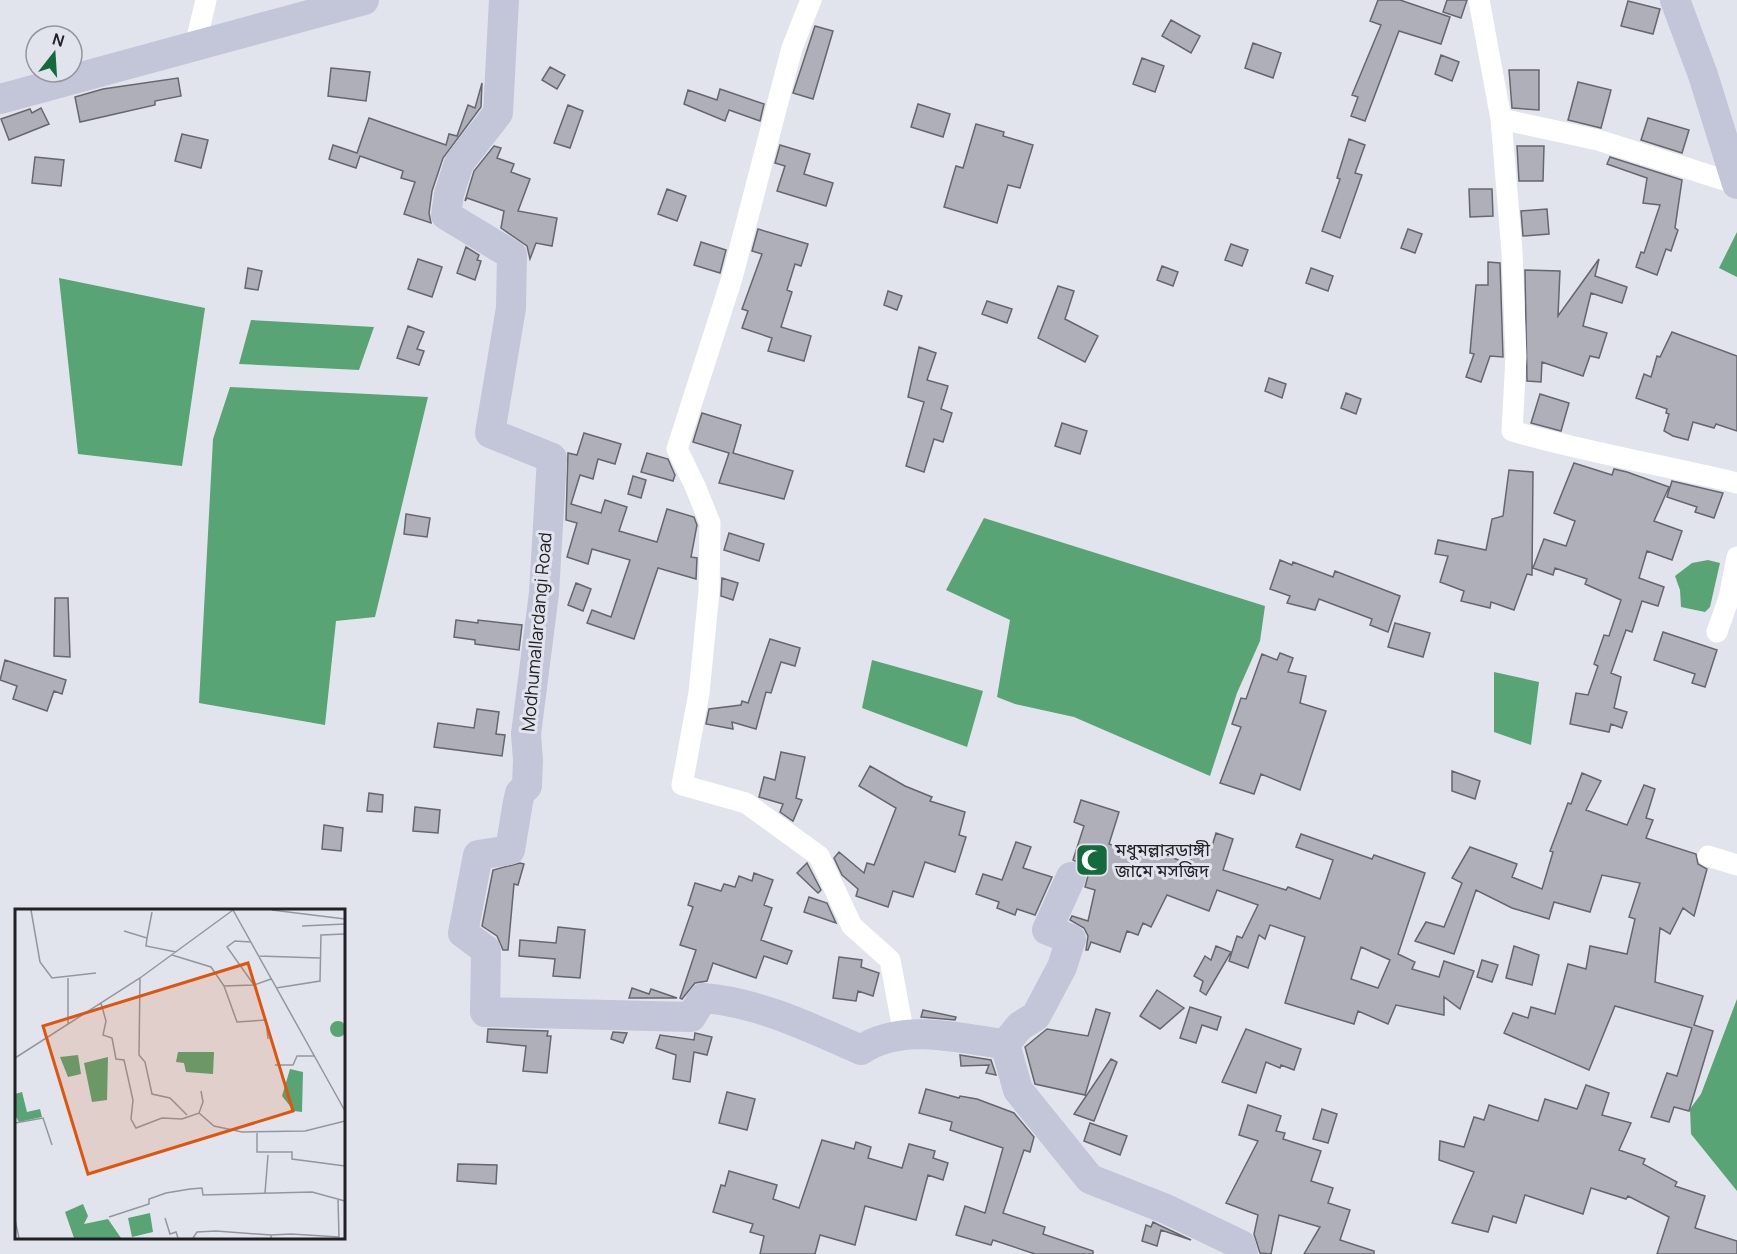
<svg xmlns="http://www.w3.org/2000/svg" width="1737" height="1254" viewBox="0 0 1737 1254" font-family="Manrope,'Noto Sans Bengali',sans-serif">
<rect width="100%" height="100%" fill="#e2e4ed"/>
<!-- water -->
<path fill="#58a474" d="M1737,232V277L1719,268Z
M59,278L205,308L182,466L78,454Z
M251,320L374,327L359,370L239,364Z
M230,387L428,397L375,617L336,621L325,725L199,703L213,439Z
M984,518L1265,606L1260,641L1237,693L1210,776L1074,717L1015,704L997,697L1010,620L946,590Z
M1708,560L1720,563L1710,607L1705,612L1681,607L1680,590L1675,576L1692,563Z
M872,660L983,691L967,747L862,708Z
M1494,672L1539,682L1531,745L1494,732Z
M1737,999V1191L1691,1134L1690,1109L1701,1094Z"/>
<!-- building -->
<path fill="#aeafb8" stroke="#65666e" stroke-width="1.5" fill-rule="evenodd" d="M1378,0H1400L1450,17L1441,44L1399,31L1365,121L1351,116L1358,97L1352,95L1381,25L1370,21Z
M1447,0H1467L1461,18L1443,12Z
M1628,1L1660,9L1653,34L1621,26Z
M1171,20L1200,36L1191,53L1162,36Z
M815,26L833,31L813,99L793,93Z
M1253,43L1281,53L1273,78L1245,68Z
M1441,55L1459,62L1452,81L1435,74Z
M1142,58L1164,66L1155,92L1133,84Z
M550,67L565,75L557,89L542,80Z
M331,68L370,72L366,101L328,96Z
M1509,70H1539V110L1512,108Z
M178,78L181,96L155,101V105L80,122L75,97L103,89Z
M1578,82L1611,90L1601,128L1568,120Z
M482,83L481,107L443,158L432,191L429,213L431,223L404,214L415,182L401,178L403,171L360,156L356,168L329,159L333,145L357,153L369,118L446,145L449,134L457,136L468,105L475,108Z
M720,89L764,104L760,121L729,110L725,121L684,104L688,90L717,100Z
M918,104L950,114L943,137L911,127Z
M568,105L583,111L570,148L554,143Z
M41,108L49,124L9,140L1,119L30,109L32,113Z
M1648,118L1689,130L1682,153L1641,140Z
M976,124L1004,132L1003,136L1033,145L1020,188L1008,185L997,223L944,207L956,166L963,168Z
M182,134L208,140L201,168L175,161Z
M1349,139L1365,145L1355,173L1362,175L1340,238L1322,231L1340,179L1337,178Z
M780,145L810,154L804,174L833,183L826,206L777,191L785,166L775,163Z
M494,146L501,148L497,158L514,164L511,172L530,179L518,211L557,218L552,246L536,243L530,259L527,246L501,228L504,211L467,198L465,201L474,171Z
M1517,146H1544L1543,181H1519Z
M35,157L64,160L61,186L32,183Z
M1610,157L1682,180L1675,228L1678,230L1671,251L1666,249L1657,275L1636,267L1641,252L1644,253L1660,205L1643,203L1647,178L1607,164Z
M667,189L686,196L677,221L658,214Z
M1469,189H1492L1493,216L1470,217Z
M1547,209L1549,234L1523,236L1521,211Z
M758,229L808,244L801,266L795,264L787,290L792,292L781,327L811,336L804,361L768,351L772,338L742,328L748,311L742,309L762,254L752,251Z
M1408,229L1422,234L1415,253L1401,248Z
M701,242L726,250L720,273L694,265Z
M1231,244L1248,250L1242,266L1225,260Z
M466,247L479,255L477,260L481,261L475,280L457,273Z
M418,259L442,267L432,297L408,289Z
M1599,259L1595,276L1627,287L1622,303L1591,293L1583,326L1607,333L1599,358L1590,356L1583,376L1542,362L1541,382L1527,381L1525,270L1560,271L1558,316Z
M1488,262L1500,263L1503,357L1490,356L1481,382L1466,377L1474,354L1470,353L1476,285H1488Z
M1162,266L1178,272L1173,286L1157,280Z
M248,268L262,271L258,290L245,288Z
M1311,268L1333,276L1328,291L1306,283Z
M1058,286L1074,291L1065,319L1098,336L1085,362L1038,338Z
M888,291L902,296L897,310L884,305Z
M987,301L1012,309L1007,323L982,314Z
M408,326L424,332L417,349L424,351L419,365L397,358Z
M1672,332L1737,356V431L1716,424L1714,428L1693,422L1688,440L1673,436L1664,431L1669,414L1666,413L1667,409L1636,398L1644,374L1651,377L1657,356L1660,357Z
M919,347L936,353L927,380L948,386L941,409L952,413L943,442L934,439L924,472L906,466L924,402L908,397Z
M1269,378L1286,384L1282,398L1265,391Z
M1346,393L1361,399L1356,414L1341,408Z
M1540,394L1569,403L1561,431L1531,423Z
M702,413L741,425L733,453L793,471L784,499L719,483L729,453L693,442Z
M1062,423L1087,431L1080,454L1055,446Z
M584,433L621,444L615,464L598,459L593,479L580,475L571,504L601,513L605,500L627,507L619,531L657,542L667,509L694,517L697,525L691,557L697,558L696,579L658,568L634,639L587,623L592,610L611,617L630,560L592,549L588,564L567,557L577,523L566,520L568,453L577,455Z
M647,453L668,459L675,475L673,481L641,472Z
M1574,463L1612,475L1614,469L1627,472L1669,487L1654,521L1682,531L1672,560L1647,551L1639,578L1664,587L1658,606L1642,601L1632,632L1626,630L1611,673L1621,677L1614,708L1627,712L1622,728L1611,724L1609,732L1570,724L1576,693L1588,695L1598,666L1594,664L1604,635L1609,636L1621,600L1585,584L1587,579L1555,568L1553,575L1533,568L1544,539L1566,546L1575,521L1554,513Z
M1509,470L1533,472L1532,575L1527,574L1514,610L1491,602L1490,608L1461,601L1464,591L1440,582L1448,556L1435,554L1438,540L1486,550L1492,519L1503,516Z
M633,476L646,480L641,498L628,494Z
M1672,481L1723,493L1714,518L1695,512L1697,507L1667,497Z
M406,514L430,518L427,537L404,534Z
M729,533L764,544L759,561L724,550Z
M1280,560L1292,565L1293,562L1333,577L1335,571L1400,596L1388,632L1370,625L1372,619L1319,599L1315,610L1287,603L1290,596L1270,589Z
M722,578L738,583L733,600L721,596Z
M576,583L591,589L583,611L568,605Z
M55,598H68L70,657L54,656Z
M456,620L478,623V620L522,625L519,650L475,644V640L454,637Z
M1395,623L1430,633L1423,657L1388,647Z
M1663,632L1717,650L1705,687L1692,683L1695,674L1654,660Z
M770,639L800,648L795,666L781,662L771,693L766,692L756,729L732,722L733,729L706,724L709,709L741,705L742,701L748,703Z
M1280,653L1293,658L1288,672L1306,676L1300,703L1326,711L1300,790L1261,774L1254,794L1220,783L1241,727L1232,724L1241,698L1246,699L1262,654L1277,660Z
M5,660L66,680L62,694L54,691L47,711L13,699L17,686L0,680Z
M477,709L499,712L496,734L505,735L502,756L434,747L438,723L474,728Z
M781,752L805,757L796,798L802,800L793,821L780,812L783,804L759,797L764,777L775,780Z
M870,766L905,786L932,797L930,801L965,812L959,835L966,837L955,872L925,862L913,897L893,891L888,907L856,896L858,889L842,875L834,858L839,852L864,873L867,863L874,865L896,808L859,786Z
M1452,771L1480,781L1475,799L1452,791Z
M1582,773L1601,781L1586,810L1627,825L1644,785L1655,789L1646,818L1653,820L1646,838L1696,854L1698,864L1707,869L1694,916L1683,908L1670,934L1660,928L1655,982L1703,996L1694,1025L1713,1031L1689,1111L1674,1107L1669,1122L1651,1117L1667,1073L1677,1076L1692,1028L1615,1006L1589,1070L1504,1033L1513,1013L1528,1018L1531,1007L1555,1014L1568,964L1586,969L1590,946L1627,954L1635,919L1629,917L1640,883L1602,875L1590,912L1554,902L1549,919L1512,908L1476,890L1454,954L1415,941L1426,922L1444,927L1462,883L1452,878L1470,847L1517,864L1512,877L1542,889L1553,852L1550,851L1568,803L1571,804Z
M369,793L383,795L382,812L367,811Z
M1081,800L1119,812L1109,844L1133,852L1137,843L1188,864L1197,849L1209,856L1216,833L1233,839L1223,870L1286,890L1288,887L1320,899L1333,860L1296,847L1301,834L1372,859L1374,855L1425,873L1398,954L1415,962L1412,969L1439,977L1444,961L1474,971L1460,1009L1444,997V1015L1396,1005L1388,1024L1358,1011L1354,1024L1285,1003L1305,937L1270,925L1265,939L1259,935L1248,968L1229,961L1237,936L1242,938L1258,905L1217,890L1209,911L1167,895L1151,927L1143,923L1138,935L1127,931L1120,952L1091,942L1088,950H1086L1088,936L1084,928L1070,920L1072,916L1088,921L1095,890L1085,887L1088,876L1085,867L1073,860L1084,826L1074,822ZM1361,947L1390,960L1378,988L1351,979Z
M415,807L440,810L438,833L413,831Z
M324,825L343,828L341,851L322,849Z
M1016,842L1031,847L1023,868L1052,877L1035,915L1017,909L1015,915L997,908L999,902L976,894L983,874L1002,880Z
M520,863L524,864L518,885L514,884L508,950H503L497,936L482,926L493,870Z
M807,863L821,890L818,893L797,873Z
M754,873L773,880L764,905L772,908L761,940L792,951L787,964L764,956L756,978L713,963L707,981L695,983L682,999L680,998L696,950L680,945L693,907L688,905L695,883L721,891L724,884L735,887L739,876L752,881Z
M809,897L827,903L836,923L804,912Z
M558,927L585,930L580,978L553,976L555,959L519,956L520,940L556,943Z
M1216,946L1231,952L1206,995L1200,991L1203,981L1194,976L1205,956L1211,960Z
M1514,946L1539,955L1532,985L1506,978Z
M839,957L862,960L861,967L879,973L873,996L858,991L856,1001L833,998Z
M1482,960L1498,965L1492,982L1477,977Z
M632,988L649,994L651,989L677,998H629Z
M1157,990L1184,1008L1160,1029L1140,1016Z
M1190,1007L1221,1017L1217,1030L1202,1025L1196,1043L1180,1038Z
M1096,1009L1110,1013L1085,1095L1035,1084L1025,1047L1047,1029L1088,1036Z
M923,1010L956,1017L955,1020L921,1017Z
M488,1029L548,1031L547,1036H551L547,1073L523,1071L526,1046L487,1042Z
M1246,1029L1301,1049L1294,1070L1281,1065L1280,1068L1266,1062L1256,1093L1222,1082Z
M613,1032L627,1033L623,1043L611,1039Z
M695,1033L712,1037L707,1055L694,1052L690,1082L673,1079L676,1055L656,1048L660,1035L694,1040Z
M960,1055L991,1060L996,1075L986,1073L989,1065L961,1066Z
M1111,1059L1117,1062L1094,1121L1074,1114Z
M1586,1085L1609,1093L1602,1115L1631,1123L1619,1150L1645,1159L1643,1164L1677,1182L1675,1186L1705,1196L1695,1228L1737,1241V1254H1657L1669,1217L1628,1196L1626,1199L1591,1188L1583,1214L1525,1195L1516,1223L1493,1216L1488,1232L1452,1223L1474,1172L1439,1160L1440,1141L1464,1147L1474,1117L1484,1120L1489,1105L1538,1121L1545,1099L1577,1109Z
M926,1089L959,1098L960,1096L977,1099L1014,1113L1034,1137L1030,1152L1024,1150L1003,1213L1045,1227L1043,1234L1093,1251V1254H1035L993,1240L991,1245L956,1235L965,1206L985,1213L1003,1148L950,1130L952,1122L919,1113Z
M727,1092L755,1099L747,1130L719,1123Z
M1248,1105L1281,1116L1276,1131L1285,1133L1283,1139L1321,1151L1311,1181L1333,1188L1328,1203L1350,1210L1340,1240L1374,1251V1254H1304L1320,1227L1279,1215L1271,1254L1260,1253L1254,1234L1258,1215L1226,1203L1258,1141L1239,1135Z
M1322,1109L1337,1114L1328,1143L1313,1139Z
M1090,1123L1127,1136L1120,1155L1084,1141Z
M822,1140L854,1149L856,1142L871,1147L868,1158L902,1168L909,1144L935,1151L933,1158L948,1163L943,1180L928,1175L916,1220L865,1206L855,1245L820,1235L815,1254H760L764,1236L750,1232L753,1224L713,1212L721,1185L725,1186L729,1171L777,1185L773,1199L799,1208Z
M458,1164L497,1165L496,1184L457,1181Z
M1153,1222L1159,1225L1191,1240L1161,1230L1157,1246L1142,1241L1146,1225L1151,1227Z"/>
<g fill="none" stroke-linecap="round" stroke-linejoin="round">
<!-- street -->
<path stroke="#fff" stroke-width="21" d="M811,0L792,48L732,278L677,449L695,486L710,523L709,592L699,693L682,785L746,803L819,856L852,926L890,960L904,1035
M1479,0L1501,119
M195,46L206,0
M1737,184L1598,140L1501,119L1512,252L1516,357L1512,431C1586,452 1662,465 1737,483
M1717,632L1729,598L1737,557
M1708,856L1737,865"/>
<!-- secondary -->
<path stroke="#c2c6d8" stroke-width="30" d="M504,0L498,113L459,163L449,194L446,215L512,255L511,308L490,433L552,458L544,593L526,734L528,760L527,786L520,793L518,802L510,850L478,855L463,933L486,950L485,1012L691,1017L703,998C758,1002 811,1028 861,1050C903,1022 959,1039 1005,1044L1018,1090L1090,1179L1166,1209L1241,1245L1243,1254
M1675,0L1703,75L1737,184
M0,99L364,0
M1005,1044L1020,1026L1036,1016L1062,967L1071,939L1047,930L1071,877"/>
</g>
<!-- icons -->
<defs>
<symbol id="mosque-square" viewBox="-11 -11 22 22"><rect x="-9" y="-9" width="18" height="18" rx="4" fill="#136a3d" stroke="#e2e4ed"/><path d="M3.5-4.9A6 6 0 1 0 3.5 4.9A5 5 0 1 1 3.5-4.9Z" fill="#fff"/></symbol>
</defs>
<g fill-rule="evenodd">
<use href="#mosque-square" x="1073" y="841" width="38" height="38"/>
</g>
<g text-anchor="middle" stroke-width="6" stroke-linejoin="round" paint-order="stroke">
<!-- street labels -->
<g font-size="18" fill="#212125" stroke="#e2e4ed">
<text transform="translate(537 632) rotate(-85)" y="6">Modhumallardangi Road</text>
</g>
<!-- poi labels -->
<g font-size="18" fill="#212125" stroke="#e2e4ed" text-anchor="start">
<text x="1115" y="856">মধুমল্লারডাঙ্গী<tspan x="1115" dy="21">জামে মসজিদ</tspan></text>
</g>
</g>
<!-- overview -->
<g transform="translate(15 909)">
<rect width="330" height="330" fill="#e2e4ed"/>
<path d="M315 120a8 8 0 1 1 16 0a8 8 0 1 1-16 0ZM163,143H199L198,165L171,163L169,154L161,153ZM63,146L66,165L53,168L45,148ZM93,148L92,191L77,193L69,154ZM275,160L288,163L287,203L279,202L267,187ZM7,183L12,203L25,200L27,208L4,213L0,206V185ZM68,295L73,307L69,315L93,310L106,329H59L50,303ZM135,304L138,323L117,328L113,309Z" fill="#58a474"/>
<path fill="none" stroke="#95969d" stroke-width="1.5" d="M16,1L25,53L37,69L81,64M218,1L330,202M257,1L330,10M287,17L330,15M109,22L132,29L131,37L161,43M132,29L137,3M236,33L220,32L212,38L239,76M157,46L196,58L209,77M243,47L305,49M125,69L124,146L130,153L137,185L155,189L172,206M261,79L305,72L306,26L330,25M86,94L91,112L88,126L97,129L101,150L109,151L118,191L116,210L121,219L147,209L167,210L184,204L199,217L227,223L290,222L330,212M53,115V69M253,130L251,111L222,113L209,77L239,76L256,70M0,149L125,69L218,1M260,156H278L282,147H299M184,204L188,193L186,182M0,214L28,209L37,236M242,224V243H277V250L330,257M250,284L253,246M94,308L134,295V290L151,284L175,280L187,279L188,286L297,283L330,292M150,309L155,325L161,323L163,329M0,311L4,329M178,329L182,323L201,322L256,326M256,329V326L276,325L324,328L323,291"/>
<path fill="#de560d" fill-opacity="0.15" stroke="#de560d" stroke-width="3" d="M233,54L278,202L73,265L28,117Z"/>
<rect width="330" height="330" fill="none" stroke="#212125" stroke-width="3"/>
</g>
<!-- north arrow -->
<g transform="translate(54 54) rotate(17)"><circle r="28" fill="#e2e4ed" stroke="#95969d" stroke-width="1.5"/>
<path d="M0-4.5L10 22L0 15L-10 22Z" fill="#136a3d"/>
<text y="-9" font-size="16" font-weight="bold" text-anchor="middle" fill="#212125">N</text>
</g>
</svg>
